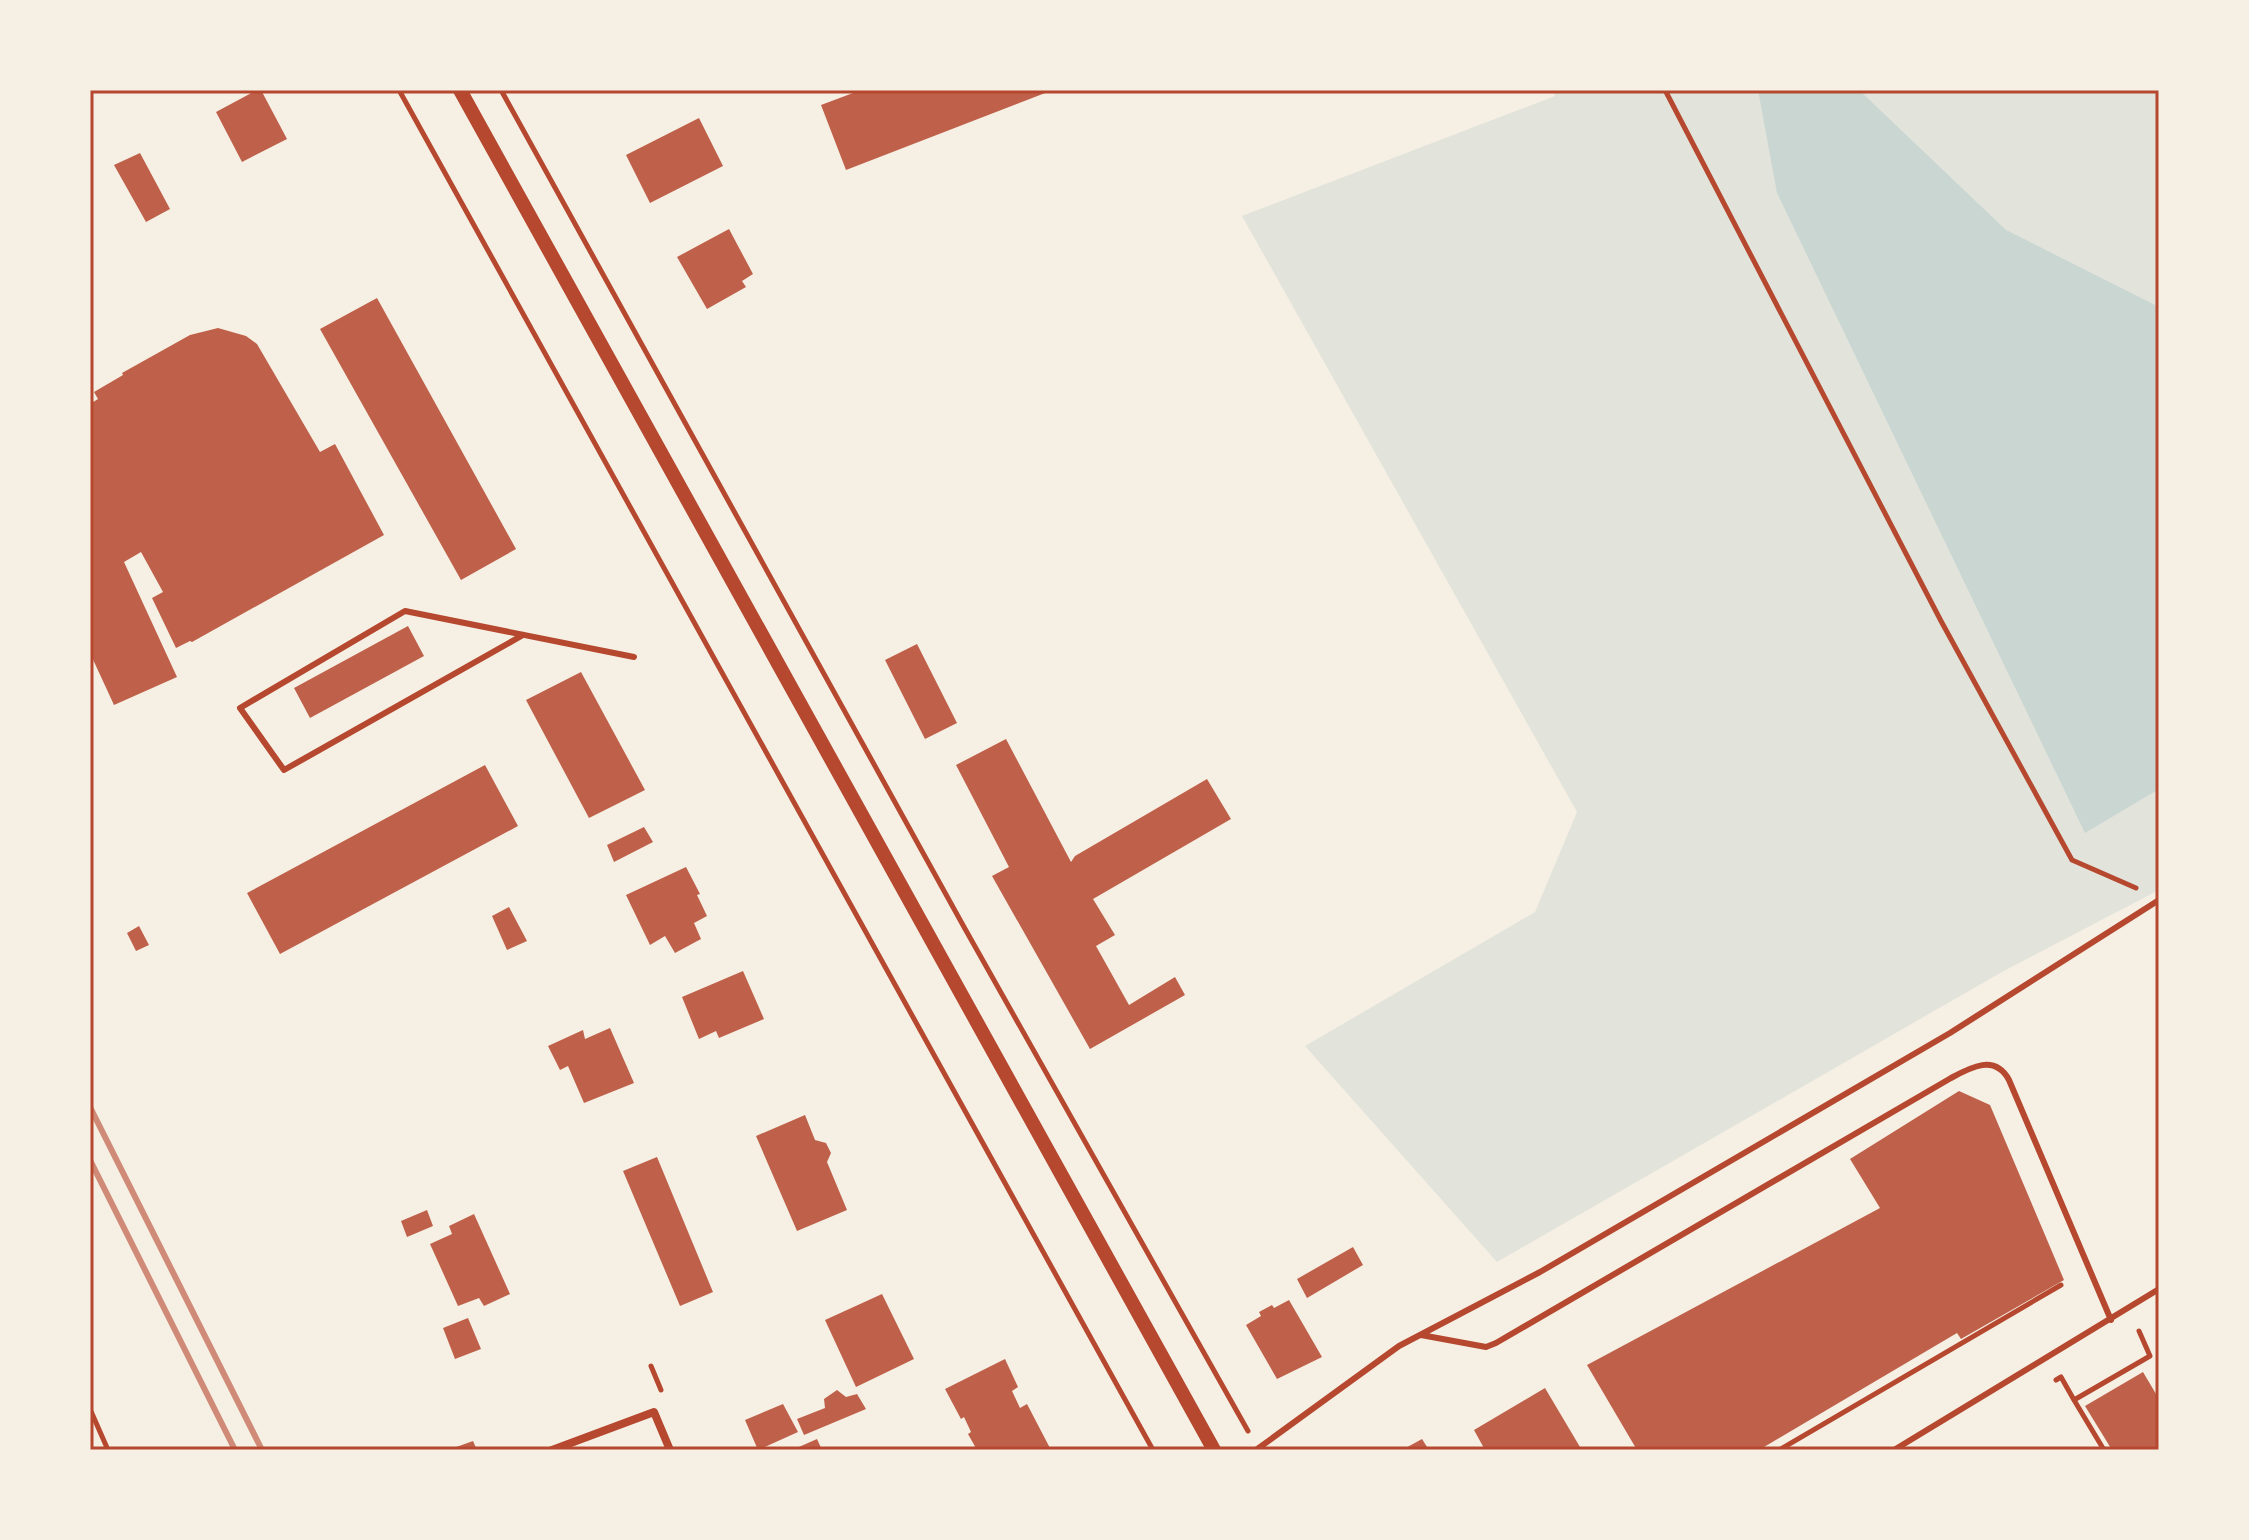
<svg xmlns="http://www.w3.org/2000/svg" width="2249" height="1540" viewBox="0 0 2249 1540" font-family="Bitter,serif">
<rect width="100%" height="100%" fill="#f6efe4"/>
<!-- green -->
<path fill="#e2e4dc" d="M1553,90H2159V890L2002,972L1497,1262L1305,1046L1535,912L1577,812L1242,216L1555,96Z"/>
<!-- water -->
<path fill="#c9d6d2" d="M1758,90H1859L2006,230L2159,307V789L2085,833L1777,193Z"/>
<!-- building -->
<path fill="#bf614a" d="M257,90H261L287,139L242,162L216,112Z
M861,90H1053L846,170L821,105Z
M699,118L723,166L650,203L626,155Z
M140,153L170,209L146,222L114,165Z
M729,229L753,274L742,281L746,287L707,309L677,257Z
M377,298L516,549L461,580L320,329Z
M218,328L246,336L257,344L320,452L335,444L384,535L192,642L190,641L176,648L152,598L163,592L141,552L124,562L177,677L114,705L90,653V404L98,399L94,392L123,375L122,373L190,335Z
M408,626L424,656L310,718L294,688Z
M917,644L957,723L925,739L885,660Z
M581,672L645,790L589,818L526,700Z
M1006,739L1071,862L1075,856L1207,779L1231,819L1093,899L1115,935L1096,946L1129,1005L1175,977L1185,995L1090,1049L992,876L1009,867L956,765Z
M485,765L518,826L280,954L247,893Z
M644,827L653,842L614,862L607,845Z
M686,867L700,894L697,895L707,916L694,923L701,939L675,953L665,936L650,945L626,895Z
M509,907L527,941L507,950L492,916Z
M139,926L149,945L136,951L127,933Z
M743,971L764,1019L719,1038L716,1031L699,1039L682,997Z
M610,1028L634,1083L584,1103L568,1066L560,1070L548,1046L583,1030L585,1039Z
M1959,1091L1990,1105L2064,1280L1961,1339L1957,1333L1759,1450H1637L1587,1365L1880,1208L1850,1159Z
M805,1115L815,1140L826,1143L831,1153L827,1162L847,1210L797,1231L756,1136Z
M657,1157L713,1292L680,1306L623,1171Z
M427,1210L433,1226L407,1237L401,1221Z
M474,1214L510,1294L484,1306L479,1298L458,1306L430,1244L452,1234L449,1226Z
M1353,1247L1363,1265L1307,1298L1297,1279Z
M882,1294L914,1359L856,1387L825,1320Z
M1289,1300L1322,1357L1277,1379L1246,1325L1261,1316L1259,1312L1272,1305L1274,1308Z
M468,1318L481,1349L455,1359L443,1328Z
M1005,1359L1018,1387L1012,1391L1020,1408L1027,1404L1051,1450H977L968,1434L971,1432L964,1417L961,1419L945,1389Z
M2143,1372L2159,1399V1450H2112L2085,1406Z
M1545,1388L1580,1447L1574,1450H1485L1474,1430Z
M837,1390L846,1397L857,1394L866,1409L804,1435L797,1419L825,1408L824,1399Z
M783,1404L798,1432L758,1450L745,1420Z
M817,1439L822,1450H792Z
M1422,1439L1429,1450H1402Z
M473,1441L477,1450H448Z"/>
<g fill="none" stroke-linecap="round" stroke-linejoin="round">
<!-- path -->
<path stroke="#b5482f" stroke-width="5" d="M399,90L1153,1450
M501,90L964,927L1248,1431
M1665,90L1941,621L2072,860L2136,888
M651,1366L661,1390
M2056,1380L2061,1377L2074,1400L2150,1356L2139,1331
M2074,1400L2104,1450
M90,1409L108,1450
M1779,1450L2061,1285"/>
<!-- service -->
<path stroke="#b5482f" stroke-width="6" d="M523,635L284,770L240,708L405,611L634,657
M1421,1335L1486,1347L1496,1343L1951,1078C1971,1067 1995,1054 2009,1080L2111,1320
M1256,1450L1399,1346L1540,1272L1950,1033L2159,900
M1894,1450L2159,1289"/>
<!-- minor -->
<path stroke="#b5482f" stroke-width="8" d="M552,1450L654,1412L670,1450"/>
<!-- tertiary -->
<path stroke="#b5482f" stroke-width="14" d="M460,90L1214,1450"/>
<!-- rail -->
<path stroke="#cf8b77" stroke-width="6" d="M90,1107L262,1450
M90,1160L235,1450"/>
</g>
<!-- border -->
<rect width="2249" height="1540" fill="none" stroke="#f6efe4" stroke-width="184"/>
<rect x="92" y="92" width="2065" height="1356" fill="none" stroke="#b5482f" stroke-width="3"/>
</svg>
